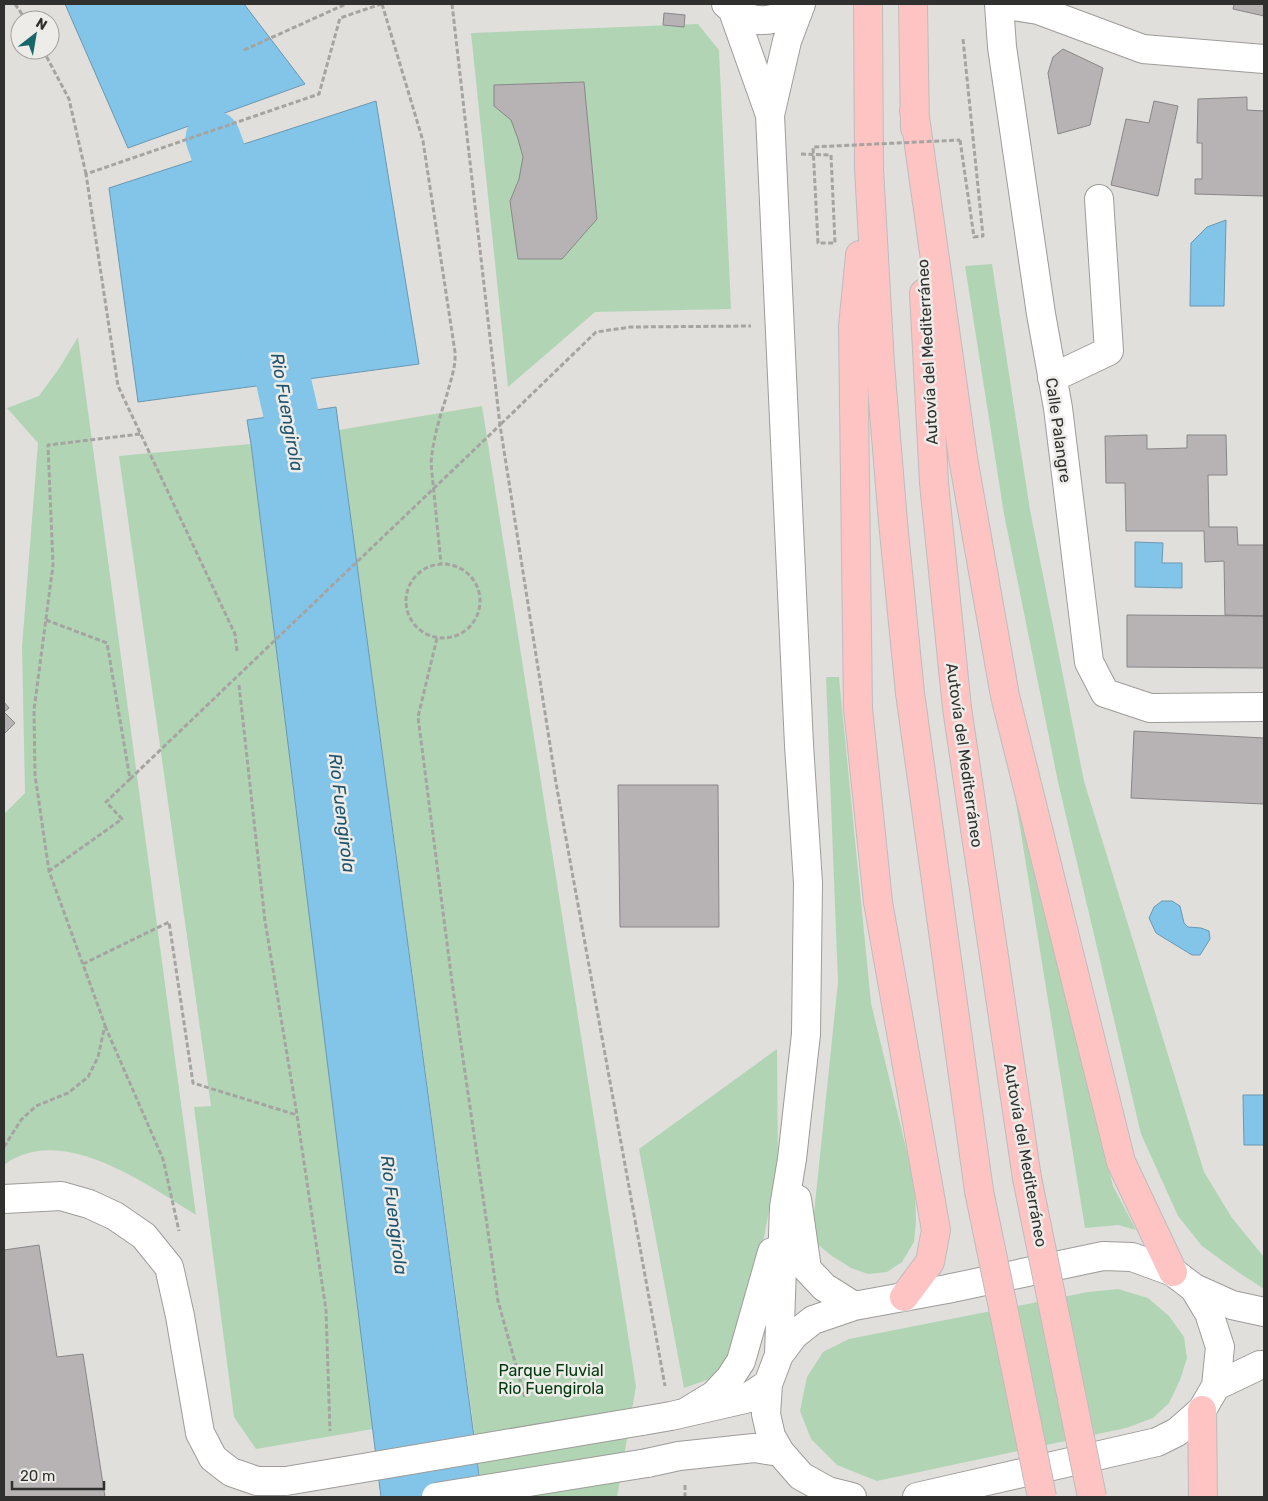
<svg xmlns="http://www.w3.org/2000/svg" width="1268" height="1501" viewBox="0 0 1268 1501" font-family="Rubik,sans-serif">
<rect width="100%" height="100%" fill="#e0dfdb"/>
<!-- green -->
<path fill="#b1d5b4" d="M698,24L719,50L731,309L595,312L508,387L471,33Z
M992,264L1030,510L1084,781L1204,1172L1232,1218L1264,1257V1289L1235,1270L1202,1246L1178,1216L1141,1134L1058,782L1004,514L965,266Z
M78,337L196,1215C146,1184 61,1122 4,1165V814L25,793L22,647L38,443L7,408L39,396L60,367Z
M482,406L636,1386L617,1497H483L339,430Z
M251,444L373,1429L256,1449L234,1417L194,1107L211,1106L119,456Z
M826,677H839L871,1003L915,1185L916,1221L914,1242L902,1262L887,1272L868,1274L851,1268L832,1256L816,1243L813,1223L838,982Z
M1012,778L1113,1186L1136,1230L1118,1225L1085,1228Z
M777,1049L778,1164L758,1268L740,1334L721,1370L712,1378L684,1388L639,1149Z
M1118,1289L1148,1298L1169,1316L1184,1337L1187,1358L1180,1380L1169,1403L1153,1418L1126,1428L877,1481L837,1465L811,1439L800,1411L807,1377L823,1352L849,1339L1088,1292Z"/>
<!-- water -->
<path fill="#83c4e9" stroke="#6a98b1" d="M65,4H244L305,84L128,148Z
M376,101L419,364L138,402L109,188Z
M1226,220L1224,306H1190L1191,243L1207,227Z
M336,407L339,430L482,1497H381L251,444L247,420Z
M1135,542L1163,543L1162,563H1182V588L1135,587Z
M1162,901H1172L1180,906L1184,923L1188,927L1201,928L1209,931L1210,939L1200,955H1192L1156,933L1149,918L1154,907Z
M1243,1095H1264V1145H1244Z"/>
<g fill="none" stroke-linecap="round" stroke-linejoin="round">
<!-- river -->
<path stroke="#83c4e9" stroke-width="55" d="M213,138L244,224
M267,309L291,414L301,490"/>
</g>
<!-- building -->
<path fill="#b7b3b4" stroke="#8a8688" d="M1234,4H1264V16L1233,9Z
M664,13L685,15L684,27L663,25Z
M1063,49L1103,68L1090,125L1058,134L1048,73L1053,57Z
M584,82L597,219L562,259H518L510,201L519,179L523,157L518,139L511,120L494,106V85Z
M1247,97V110L1264,111V196L1195,194V179H1202V143H1197L1198,99Z
M1154,101L1178,106L1158,196L1111,185L1126,119L1149,123Z
M1147,435V449L1187,448V435H1226L1227,475H1208L1209,527H1237L1238,545H1264V616L1225,615L1224,561L1205,562L1204,531H1126L1125,483H1106L1105,436Z
M1127,615L1264,616V668L1127,667Z
M4,702L9,708L4,712L15,723L4,734Z
M1134,731L1264,738V804L1131,798Z
M618,785H718L719,927H620Z
M39,1245L57,1357L83,1354L105,1497H4V1250Z"/>
<g fill="none" stroke-linecap="round" stroke-linejoin="round">
<defs>
<path id="minor" d="M726,4C750,27 776,24 801,4
M999,4L1002,47L1041,314L1058,408L1089,662L1105,693L1150,708L1264,707
M1001,4L1038,10L1143,49L1264,59
M733,11L770,115L799,745L808,883L806,1034L792,1159L784,1207L779,1355
M770,115L787,41L801,4
M1052,378L1109,351L1099,199
M4,1199L61,1196L89,1204L115,1216L144,1236L169,1267L180,1316L200,1433L213,1458L231,1472L257,1481H286
M797,1199L807,1269L824,1287L854,1306
M1194,1288L1232,1305L1264,1312
M1216,1386L1260,1365H1264
M686,1412L714,1395L730,1378L741,1361L772,1252
M642,1421L671,1416L745,1399L768,1384
M647,1463L679,1456L754,1448L780,1452
M852,1497L828,1491L801,1476L780,1452L771,1436L766,1414L768,1384L779,1355L794,1335L813,1320L854,1306L947,1289L1103,1256L1132,1257L1173,1272L1194,1288L1209,1313L1220,1347L1216,1386L1202,1410L1177,1432L1157,1442L917,1497"/>
<path id="highway" d="M868,4L869,169L880,364L893,522L910,693L979,1191
M913,4L915,128
M914,110L963,458L1005,696L1121,1162L1173,1272
M860,255L853,326L858,708L878,902L936,1230L930,1262L904,1297
M924,293L934,483L957,708L1027,1178
M1202,1410L1203,1497"/>
</defs>
<!-- minor casing -->
<use href="#minor" stroke="#9d9c98" stroke-width="30"/>
<!-- highway casing -->
<use href="#highway" stroke="#bdbdbc" stroke-width="30"/>
<!-- path -->
<path stroke="#a5a4a1" stroke-width="3" stroke-dasharray="5 2.5" stroke-linecap="butt" d="M15,4L26,20
M382,4L423,141L455,352C456,368 450,382 446,398C439,419 433,440 431,463L441,564
M452,4L500,425L556,783L665,1386
M43,50L69,99L86,174
M244,50L346,4
M960,140L974,237L983,236L963,39
M801,154L831,155
M501,424L596,332L631,327L751,326
M406 601a37 37 0 1 1 74 0a37 37 0 1 1-74 0Z
M46,620L107,643L130,779L106,802L122,819L49,871
M437,638L418,717L452,982L498,1301L525,1398
M237,651L235,634L118,386L86,174L319,94L340,18L381,4
M239,685L265,921L297,1115L326,1310L330,1431
M83,964L169,922L193,1083L297,1115
M105,1026L163,1159L179,1231
M4,1147L21,1120L36,1106L68,1093L88,1077L98,1057L105,1025L49,871L35,775L34,710L53,565L48,445L140,434
M685,1485V1497"/>
<!-- minor -->
<use href="#minor" stroke="#fff" stroke-width="28"/>
<!-- highway -->
<use href="#highway" stroke="#fdc4c3" stroke-width="28"/>
<defs>
<path id="minor-bridge" d="M286,1481L642,1421
M436,1497L647,1463"/>
<path id="highway-bridge" d="M1027,1178L1092,1497
M979,1191L1042,1497"/>
</defs>
<!-- minor-bridge casing -->
<use href="#minor-bridge" stroke="#9d9c98" stroke-width="30" stroke-linecap="butt"/>
<!-- highway-bridge casing -->
<use href="#highway-bridge" stroke="#bdbdbc" stroke-width="30" stroke-linecap="butt"/>
<!-- path-bridge -->
<path stroke="#a5a4a1" stroke-width="3" stroke-dasharray="5 2.5" stroke-linecap="butt" d="M831,155L835,243H818L813,147L960,140
M130,779L500,425"/>
<!-- minor-bridge -->
<use href="#minor-bridge" stroke="#fff" stroke-width="28"/>
<!-- highway-bridge -->
<use href="#highway-bridge" stroke="#fdc4c3" stroke-width="28"/>
</g>
<g text-anchor="middle" stroke-width="5" stroke-linejoin="round" paint-order="stroke">
<!-- street labels -->
<g font-size="16" fill="#30302e" stroke="#edece8">
<text transform="translate(927 352) rotate(-93)" y="6">Autovía del Mediterráneo</text>
<text transform="translate(1059 430) rotate(82)" y="6">Calle Palangre</text>
<text transform="translate(965 755) rotate(82)" y="6">Autovía del Mediterráneo</text>
<text transform="translate(1026 1155) rotate(80)" y="6">Autovía del Mediterráneo</text>
</g>
<!-- park labels -->
<g font-size="16" fill="#00390e" stroke="#edece8">
<text x="551" y="1376">Parque Fluvial<tspan x="551" dy="18">Rio Fuengirola</tspan></text>
</g>
<!-- water labels -->
<g font-size="18" font-style="italic" fill="#1f526b" stroke="#edece8">
<text transform="translate(287 412) rotate(80)" y="6">Rio Fuengirola</text>
<text transform="translate(342 813) rotate(83)" y="6">Rio Fuengirola</text>
<text transform="translate(394 1215) rotate(83)" y="6">Rio Fuengirola</text>
</g>
</g>
<!-- border -->
<rect width="1268" height="1501" fill="none" stroke="#30302e" stroke-width="10"/>
<!-- north arrow -->
<g transform="translate(35 35) rotate(31)"><circle r="24" fill="#edece8" stroke="#a1a19e"/>
<path d="M0-4L9 19L0 12L-9 19Z" fill="#17666a"/>
<text y="-8" font-size="14" font-weight="bold" text-anchor="middle" fill="#30302e">N</text>
</g>
<!-- scale -->
<path d="M12 1481v8h92v-8" fill="none" stroke="#30302e" stroke-width="2.5"/>
<text x="20" y="1481" font-size="15" fill="#30302e" stroke="#edece8" stroke-width="4" paint-order="stroke">20 m</text>
</svg>
